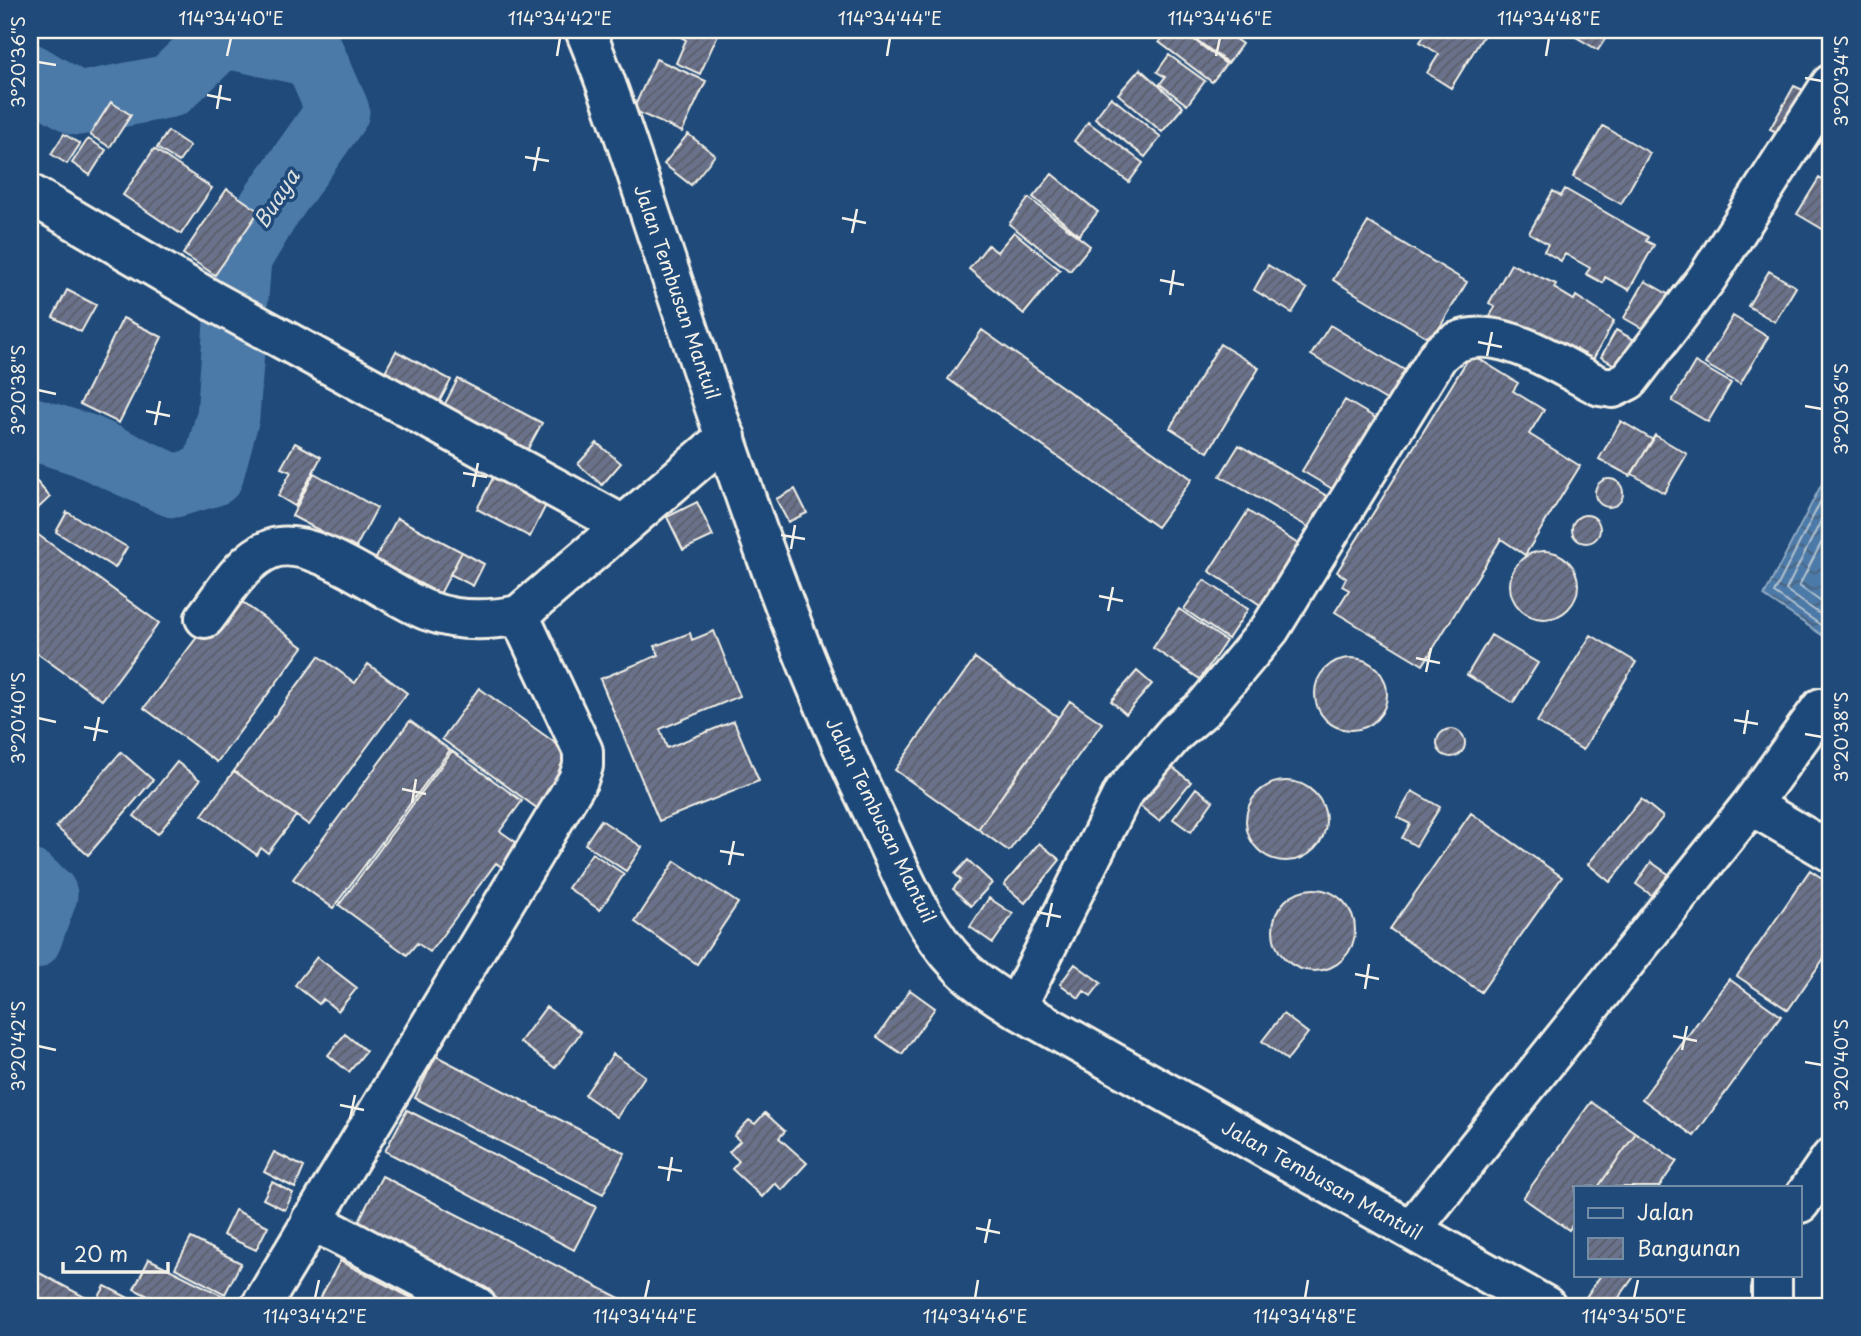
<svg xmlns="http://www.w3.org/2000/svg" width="1861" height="1336" viewBox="0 0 1861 1336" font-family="'Playpen Sans',sans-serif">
<defs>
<pattern id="water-waves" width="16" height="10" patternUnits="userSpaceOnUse" patternTransform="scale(1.75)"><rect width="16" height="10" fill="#4c79a8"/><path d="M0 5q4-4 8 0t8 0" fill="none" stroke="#4b637c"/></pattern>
<pattern id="building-hatch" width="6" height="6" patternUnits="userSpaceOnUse" patternTransform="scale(1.75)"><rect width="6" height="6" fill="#6a728b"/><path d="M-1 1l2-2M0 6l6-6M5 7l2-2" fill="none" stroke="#5a5d68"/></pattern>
</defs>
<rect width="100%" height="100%" fill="#1f4a7a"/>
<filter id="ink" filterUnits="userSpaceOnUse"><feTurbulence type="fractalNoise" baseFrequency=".0143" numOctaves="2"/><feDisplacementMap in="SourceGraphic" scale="14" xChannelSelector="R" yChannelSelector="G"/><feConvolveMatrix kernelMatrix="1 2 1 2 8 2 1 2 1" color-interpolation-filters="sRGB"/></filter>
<g filter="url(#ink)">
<!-- water -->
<path fill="url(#water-waves)" stroke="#8fa9c2" stroke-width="2" d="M1831,466V641L1764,596Z"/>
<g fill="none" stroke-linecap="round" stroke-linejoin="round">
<!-- shore -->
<path stroke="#b1c1ce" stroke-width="2" d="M1831,481L1774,593L1831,632
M1831,501L1786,590L1831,622
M1831,524L1799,586L1831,609"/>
<!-- river -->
<path stroke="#4c79a8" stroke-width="63" d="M30,75L78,104L170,86L222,36L314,56L338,111L271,206L240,258L228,416L212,475L174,486L84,445L30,428
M30,881L46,895L30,939"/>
</g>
<!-- building -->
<path fill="url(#building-hatch)" stroke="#f4f1e8" stroke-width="2" d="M668,30H720L700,74L676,63L686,40Z
M1169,30H1181L1226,64L1212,82L1159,42Z
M1183,30H1223L1242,44L1228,63Z
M1428,30H1487L1451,88L1427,73L1439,54L1420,42Z
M1564,30H1611L1598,50Z
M1169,55L1205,81L1187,105L1160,84L1165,77L1157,72Z
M656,59L706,81L682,132L633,110Z
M1140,69L1183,107L1162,132L1118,94Z
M1794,86L1803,90L1779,133L1770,129Z
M1111,97L1161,137L1145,157L1095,118Z
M111,102L131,115L110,147L90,135Z
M1088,122L1143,163L1129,182L1074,141Z
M1603,126L1650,153L1621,204L1573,177Z
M168,131L190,146L179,162L157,148Z
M64,134L80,144L67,164L51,154Z
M688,134L715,155L691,185L664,164Z
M88,139L106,150L90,175L72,163Z
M154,149L212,188L181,234L123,195Z
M1052,174L1098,212L1079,235L1033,197Z
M1819,178L1831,185V234L1797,214Z
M227,189L259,211L215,275L183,254Z
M1565,189L1648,237L1646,241L1654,245L1629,290L1605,277L1603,283L1586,274L1590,268L1565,254L1561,261L1544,251L1548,244L1529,233L1553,191L1561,196Z
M1029,198L1090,246L1070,271L1009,224Z
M1368,222L1467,282L1432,340L1333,280Z
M1014,232L1060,270L1024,314L969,269L988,245L997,252Z
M1511,264L1556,284L1554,288L1574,300L1576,296L1614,321L1591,363L1577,365L1490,316L1495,307L1489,303Z
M1268,265L1307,289L1292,313L1254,290Z
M1769,271L1796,287L1775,322L1748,306Z
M1645,281L1673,297L1652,334L1624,318Z
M67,290L96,305L81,332L53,317Z
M1733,316L1768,337L1740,384L1705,364Z
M123,318L162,337L119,423L80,404Z
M1330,325L1411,374L1393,404L1311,355Z
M982,330L1192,479L1157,527L948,379Z
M1616,330L1647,347L1624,370L1601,357Z
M1220,344L1259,368L1208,452L1170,428Z
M396,351L451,380L436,408L381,379Z
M1471,354L1518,383L1513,391L1544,410L1529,434L1580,466L1525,555L1501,539L1423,665L1335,612L1349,590L1342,586L1346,578L1337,572Z
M1695,362L1731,383L1708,422L1672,401Z
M458,379L542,423L524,456L440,413Z
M1345,400L1384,423L1341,494L1302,471Z
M1621,421L1653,440L1630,476L1599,459Z
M1655,435L1687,454L1664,493L1632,474Z
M295,443L321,457L295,506L278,496L291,472L281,468Z
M597,443L621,463L602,485L578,464Z
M1239,445L1334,500L1315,531L1220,476Z
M314,473L377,508L355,549L292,516Z
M30,474L50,497L33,513L30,509Z
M494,476L547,503L530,537L477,509Z
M1595 493a14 14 0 1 1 28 0a14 14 0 1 1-28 0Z
M795,489L807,513L788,522L776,499Z
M697,502L713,536L683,550L667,517Z
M1248,511L1301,546L1262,606L1209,571Z
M67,512L127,547L115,568L56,532Z
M1572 529a14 14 0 1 1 28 0a14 14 0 1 1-28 0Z
M397,518L462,552L440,594L375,560Z
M37,534L159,623L102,700L30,648V544Z
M1510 585a34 34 0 1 1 68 0a34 34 0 1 1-68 0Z
M462,552L484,564L473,586L450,574Z
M1204,580L1248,609L1228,639L1184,609Z
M230,593L303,647L217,762L144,708Z
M1179,609L1226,641L1200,679L1153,648Z
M714,631L740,696L660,729L667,748L734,721L759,781L659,821L600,679L659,655L655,646L690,633L692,640Z
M1491,635L1538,663L1513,703L1467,675Z
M1591,635L1636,662L1583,750L1537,722Z
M319,656L355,683L368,664L407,693L309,825L234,771Z
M1315 694a36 36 0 1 1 72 0a36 36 0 1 1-72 0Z
M975,658L1058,717L978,829L895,770Z
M1137,671L1152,684L1126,714L1111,701Z
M479,688L579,760L541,811L442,739Z
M1070,701L1102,723L1009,851L978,829Z
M410,721L450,750L333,908L293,879Z
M1437 743a14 14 0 1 1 28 0a14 14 0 1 1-28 0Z
M452,751L522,801L500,831L520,845L503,868L496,863L430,952L417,943L407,955L339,905Z
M121,752L153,780L88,855L56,827Z
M177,762L200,780L158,834L134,816Z
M1167,763L1191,782L1159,821L1135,802Z
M234,771L296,816L268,853L261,848L257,855L202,815Z
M1246 821a40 40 0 1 1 80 0a40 40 0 1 1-80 0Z
M1196,788L1213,801L1191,832L1173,819Z
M1412,791L1440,807L1416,846L1402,838L1410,824L1397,817Z
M1641,799L1663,817L1610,882L1588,864Z
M1471,813L1562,877L1481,992L1390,929Z
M601,820L642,847L626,871L585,844Z
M1039,843L1060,860L1025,903L1004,885Z
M592,853L624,874L600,910L568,888Z
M968,860L992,883L971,906L953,889L961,880L955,874Z
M675,861L738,903L697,964L635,922Z
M1651,862L1677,880L1661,902L1636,884Z
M1810,870L1831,884V948L1788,1010L1737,976Z
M1273 930a41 41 0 1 1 82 0a41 41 0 1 1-82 0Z
M989,898L1013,914L993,943L970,927Z
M317,957L357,988L338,1011L323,999L319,1004L295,985Z
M1075,964L1101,983L1091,996L1084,991L1079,998L1060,984Z
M1729,979L1781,1016L1694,1136L1642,1099Z
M910,990L935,1008L902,1054L877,1037Z
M546,1007L581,1032L555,1068L520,1042Z
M1283,1014L1308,1033L1287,1060L1262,1041Z
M345,1034L366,1051L349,1072L328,1055Z
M613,1054L645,1076L617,1117L585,1095Z
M436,1056L625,1153L603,1194L415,1098Z
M1591,1102L1636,1133L1598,1187H1576V1220L1569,1230L1523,1198Z
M407,1110L596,1207L574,1250L385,1151Z
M765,1113L785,1131L779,1138L807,1163L782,1190L775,1183L762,1197L732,1169L739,1161L729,1152L740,1141L734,1136L749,1120L755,1124Z
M1636,1133L1677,1161L1659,1187H1598Z
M274,1152L304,1167L295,1188L264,1172Z
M382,1176L635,1306H501L354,1230Z
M272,1182L293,1193L285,1210L263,1199Z
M235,1210L268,1226L256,1250L223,1235Z
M191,1238L241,1263L225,1294L175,1268Z
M149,1259L223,1296L218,1306H168L134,1289Z
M340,1261L427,1306H316Z
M30,1268L96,1303L94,1306H30Z
M1601,1275H1635L1613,1306H1594L1584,1300Z
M105,1286L144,1306H94Z"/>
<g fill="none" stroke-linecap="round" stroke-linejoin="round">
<defs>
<path id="minor" d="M585,30C618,110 643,194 671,276C731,456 789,639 872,810C897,862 919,924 960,966C976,983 996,995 1016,1008L1546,1306
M30,194L211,300L623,525
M205,618C223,595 242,560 271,549C314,533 389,597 429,611C458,622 489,621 519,615L726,437
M1751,805L1831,852
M1016,1008L1123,793L1176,732L1204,708L1270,629L1438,356C1480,309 1555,364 1600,386L1613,388L1629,380L1707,278L1831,84
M1800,1203L1831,1158
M311,1220L476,1306
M1411,1230L1751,805L1821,708
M1772,1275V1306
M261,1306L578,780L583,766V751L519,615"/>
</defs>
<!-- minor casing -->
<use href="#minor" stroke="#f4f1e8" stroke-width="44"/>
<!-- minor -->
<use href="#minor" stroke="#1f4a7a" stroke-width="38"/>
</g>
</g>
<!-- ticks -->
<path fill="none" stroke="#f4f1e8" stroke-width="2.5" d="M227,56L231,38M557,56L560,38M887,56L890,38M1216,56L1220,38M1546,56L1549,38M38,62L56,65M1805,78L1822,81M207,95L231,100M217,109L221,85M525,157L549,161M534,171L539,147M842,218L866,223M852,233L857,209M1160,280L1184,285M1170,295L1174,270M1478,342L1502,347M1487,356L1492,332M38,390L56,394M1805,406L1822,409M146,411L170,416M155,425L160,401M463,473L487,477M473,487L478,463M781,535L805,539M791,549L795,525M1099,596L1123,601M1108,611L1113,587M1416,658L1440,663M1426,672L1431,648M38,718L56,722M1734,720L1758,724M84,727L108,732M1744,734L1748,710M1805,734L1822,737M94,741L99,717M402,789L426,794M412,803L416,779M720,851L744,855M729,865L734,841M1037,912L1061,917M1047,927L1052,903M1355,974L1379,979M1365,989L1369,964M1673,1036L1697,1041M38,1046L56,1050M1682,1050L1687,1026M1805,1062L1822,1065M340,1105L364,1110M350,1119L355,1095M658,1167L682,1171M668,1181L672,1157M976,1228L1000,1233M985,1243L990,1219M315,1298L319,1280M645,1298L649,1280M975,1298L978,1280M1305,1298L1308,1280M1634,1298L1638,1280"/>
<g text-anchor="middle" stroke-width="7" stroke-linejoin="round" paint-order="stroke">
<!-- street labels -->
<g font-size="19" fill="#f4f1e8" stroke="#1f4a7a">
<text transform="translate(677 292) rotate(71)" y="7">Jalan Tembusan Mantuil</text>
<text transform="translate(881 820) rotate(64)" y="7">Jalan Tembusan Mantuil</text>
<text transform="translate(1322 1180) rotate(29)" y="7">Jalan Tembusan Mantuil</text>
</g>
<!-- water labels -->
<g font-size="21" font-style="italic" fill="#dbdfde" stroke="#1f4a7a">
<text transform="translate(277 199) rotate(-57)" y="7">Buaya</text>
</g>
</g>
<!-- margin -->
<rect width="1861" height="1336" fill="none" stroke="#1f4a7a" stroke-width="77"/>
<!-- legend -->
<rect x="1574" y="1186" width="228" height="91" fill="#1f4a7a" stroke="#748da6" stroke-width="2"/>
<rect x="1588" y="1208" width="35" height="10" fill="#1f4a7a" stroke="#748da6" stroke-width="2"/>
<text x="1637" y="1220" font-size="21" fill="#f4f1e8">Jalan</text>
<rect x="1588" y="1238" width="35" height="21" fill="url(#building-hatch)" stroke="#748da6" stroke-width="2"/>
<text x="1637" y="1256" font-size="21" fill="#f4f1e8">Bangunan</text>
<!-- scale -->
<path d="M63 1262v10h105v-10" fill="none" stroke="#f4f1e8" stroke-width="3.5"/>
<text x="74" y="1262" font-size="21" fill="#f4f1e8" stroke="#1f4a7a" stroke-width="5" paint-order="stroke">20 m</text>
<rect x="38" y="38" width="1784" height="1260" fill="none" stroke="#f4f1e8" stroke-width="2.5"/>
<g font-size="18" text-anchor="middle" fill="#f4f1e8">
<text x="231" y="25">114°34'40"E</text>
<text x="560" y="25">114°34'42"E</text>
<text x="890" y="25">114°34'44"E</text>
<text x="1220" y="25">114°34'46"E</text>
<text x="1549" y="25">114°34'48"E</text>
<text transform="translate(19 62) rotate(-90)" y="6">3°20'36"S</text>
<text transform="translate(1842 81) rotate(-90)" y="6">3°20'34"S</text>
<text transform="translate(19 390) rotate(-90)" y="6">3°20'38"S</text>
<text transform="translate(1842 409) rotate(-90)" y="6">3°20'36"S</text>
<text transform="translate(19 718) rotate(-90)" y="6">3°20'40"S</text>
<text transform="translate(1842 737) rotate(-90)" y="6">3°20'38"S</text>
<text transform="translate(19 1046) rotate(-90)" y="6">3°20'42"S</text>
<text transform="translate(1842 1065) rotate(-90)" y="6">3°20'40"S</text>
<text x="315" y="1323">114°34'42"E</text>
<text x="645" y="1323">114°34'44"E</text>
<text x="975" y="1323">114°34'46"E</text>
<text x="1305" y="1323">114°34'48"E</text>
<text x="1634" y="1323">114°34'50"E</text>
</g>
</svg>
